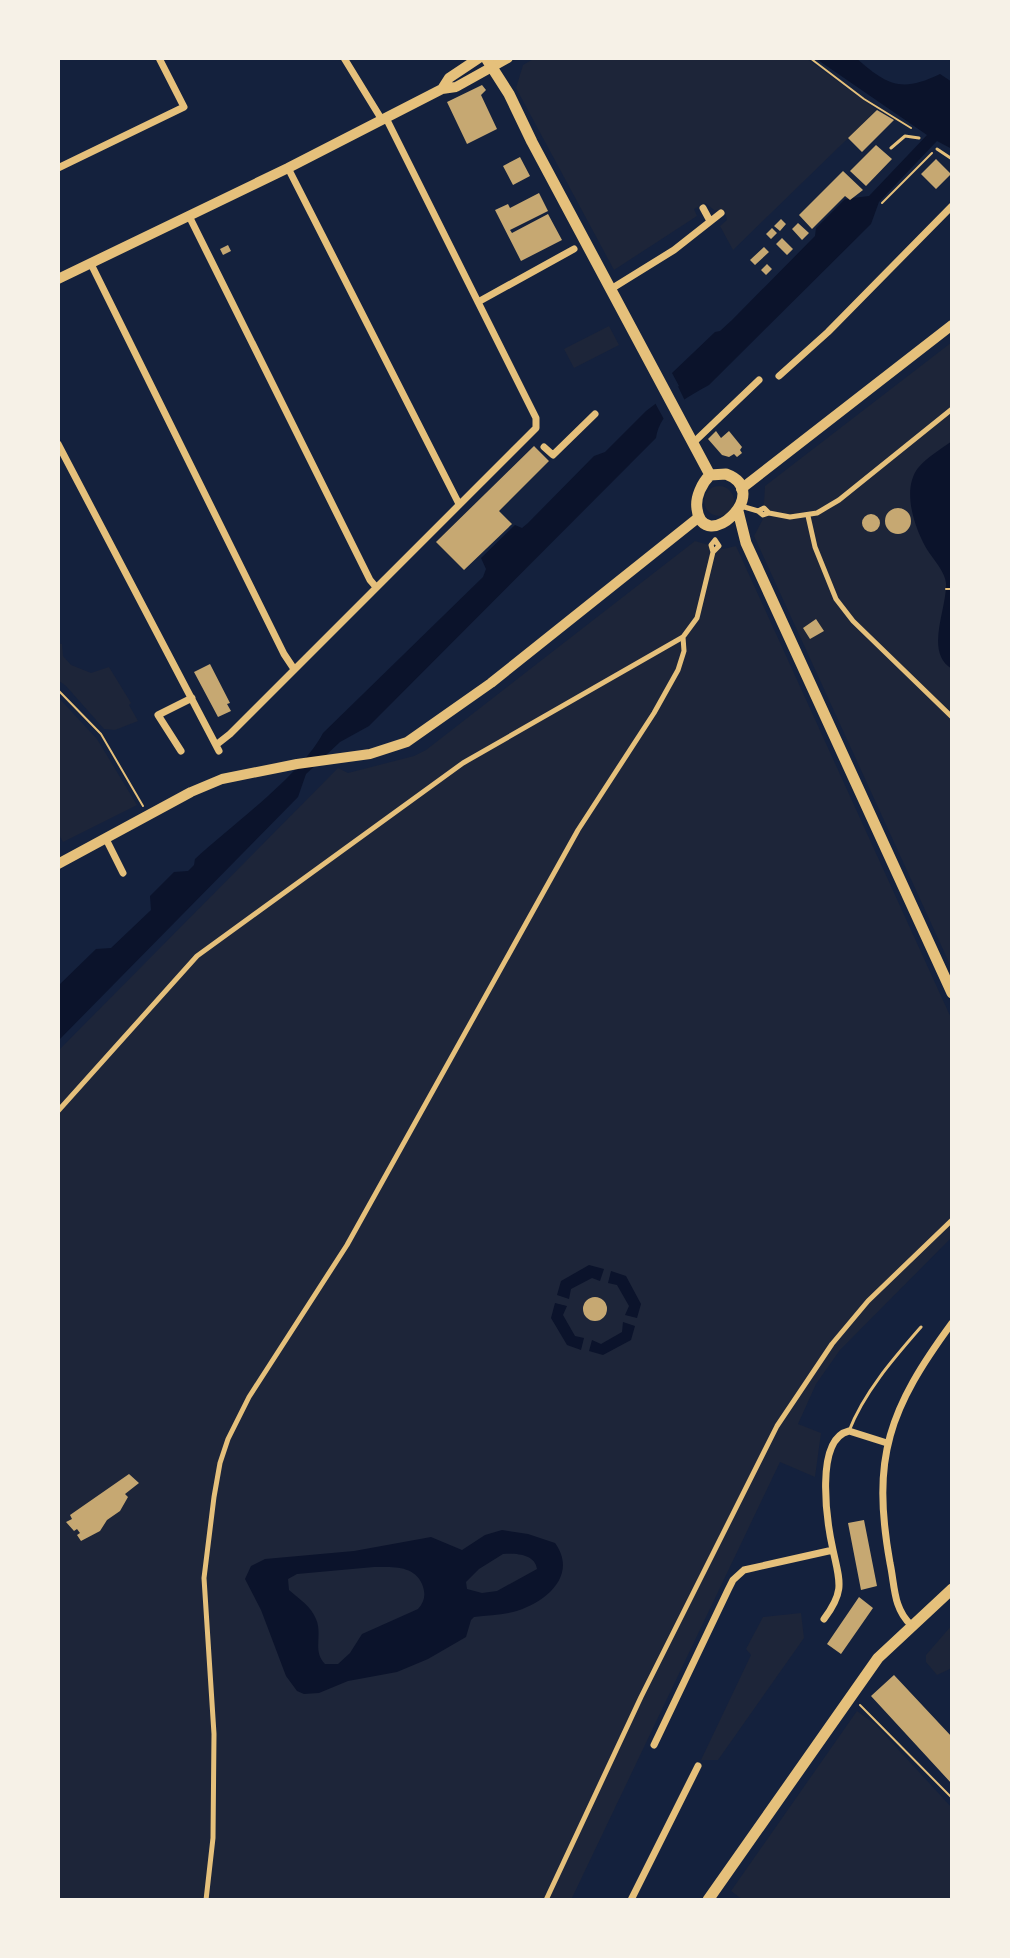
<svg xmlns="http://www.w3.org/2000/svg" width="1010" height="1958" viewBox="0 0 1010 1958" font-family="Barlow,sans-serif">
<rect width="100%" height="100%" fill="#14213d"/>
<!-- green -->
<path fill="#1d2539" d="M535,58H806L877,110L733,250L720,226L727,220L725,211L714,210L705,203L694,209L697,216L614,270L516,88L523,65Z
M609,326L619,345L574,368L564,349Z
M952,342V969L754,536L763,519L765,486Z
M704 501a15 15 0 1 1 30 0a15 15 0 1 1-30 0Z
M695,541L723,549L736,546L952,1020V1237L840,1350L816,1384L798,1424L821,1433L815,1477L780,1462L571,1900H58V1051L338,768L348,773L414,756L426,750Z
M58,643L62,644L63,656L71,665L91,673L109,667L131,703L129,705L138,721L115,730L104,729L66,686L58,680Z
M58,697L97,739L137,805L63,842L58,833Z
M801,1613L804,1638L718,1760H701L751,1655L746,1649L763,1617Z
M952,1625V1668L937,1675L926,1662V1655Z
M857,1711L875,1724L952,1808V1900H743L731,1891Z"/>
<!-- water -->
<path fill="#0b132b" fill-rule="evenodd" d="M815,58H856C887,85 901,93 940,74L952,82V149L937,141L879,202L871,224L709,385C688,397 660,410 656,438L369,726L340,742L306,774L298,797L58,1041V986L96,949L111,948L151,910L150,896L174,872L188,871L194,865L195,859C231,826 302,774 323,733L483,577L486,569L481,558L515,525L522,528L528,523L594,456L605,452L646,411L679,386L672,373L715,332L720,331L732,320L815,236L816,228L845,199L869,196L927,135Z
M952,441V669C924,652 947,610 946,583C945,572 934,560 928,551C915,530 901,490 918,468C927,457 941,449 952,441Z
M589,1265L604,1269L600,1281L592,1278L571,1289L569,1299L557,1295L561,1281Z
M611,1271L626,1276L641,1304L637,1318L625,1315L629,1306L617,1285L608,1283Z
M555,1303L567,1306L563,1315L575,1336L584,1338L581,1350L567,1345L551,1318Z
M623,1322L635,1326L631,1340L603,1355L589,1351L592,1340L601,1344L622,1332Z
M502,1530L528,1534L555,1543C579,1576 544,1604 513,1612C500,1615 487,1615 474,1617L471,1620L466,1637L428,1659L397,1672L348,1681L319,1693L304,1694L297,1691L286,1676L261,1610L245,1579L251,1566L265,1559L354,1551L431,1537L462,1550L485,1535ZM503,1554C516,1553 535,1554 537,1569L497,1591L482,1593L467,1589L466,1582L479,1569ZM374,1567C392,1567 414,1565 422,1584C426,1594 425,1601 418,1609L362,1634L350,1653L338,1664H325C312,1651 323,1635 316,1619C311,1606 299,1599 289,1590L288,1579L297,1574Z"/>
<!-- pier -->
<path fill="#14213d" d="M670,370L686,403L666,423L654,401L674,385L669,374Z"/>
<!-- building -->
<path fill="#c6a872" d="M482,85L486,90L481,95L497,129L467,144L447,102Z
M877,110L894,120L862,152L848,138Z
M876,145L892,159L866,186L850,171Z
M520,157L530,176L513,185L503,166Z
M936,159L951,174L936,189L921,174Z
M843,171L863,190L850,200L845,196L812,229L799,215Z
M539,193L548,211L510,230L512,233L548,214L562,240L521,261L495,210L508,204L510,208Z
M781,219L786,224L780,231L774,226Z
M798,223L809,233L802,240L792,229Z
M772,228L777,233L771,239L766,234Z
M782,238L793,249L787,255L776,244Z
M228,245L231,251L223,255L220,249Z
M764,247L769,252L755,265L750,260Z
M767,264L772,269L766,275L761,270Z
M716,431L721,438L729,431L742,447L740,450L742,453L737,457L734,454L729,457L722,455L708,439Z
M534,446L549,461L499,511L512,524L464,570L436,542Z
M885 521a13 13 0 1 1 26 0a13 13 0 1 1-26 0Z
M862 523a9 9 0 1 1 18 0a9 9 0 1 1-18 0Z
M816,619L824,631L810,639L803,628Z
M210,664L230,703L227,704L231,711L218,717L194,672Z
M583 1309a12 12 0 1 1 24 0a12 12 0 1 1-24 0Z
M129,1474L139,1483L125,1494L128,1497L120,1511L107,1520L100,1531L81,1541L77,1535L80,1533L77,1529L74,1531L66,1522L72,1519L70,1515Z
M864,1520L877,1586L861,1590L848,1523Z
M859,1597L873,1608L841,1654L827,1644Z
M894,1675L952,1737V1784L871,1696Z"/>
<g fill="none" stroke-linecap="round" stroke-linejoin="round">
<!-- path -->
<path stroke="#e5c07b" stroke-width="2" d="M810,58L864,99L911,128
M882,203L932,153
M946,589H952
M58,690L101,734L143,806
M860,1705L952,1798"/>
<!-- service -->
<path stroke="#e5c07b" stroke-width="3" d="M891,148L905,136L919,138
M937,149L952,159
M849,1431C864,1392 894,1358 921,1327"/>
<!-- pedestrian -->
<path stroke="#e5c07b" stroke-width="5" d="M741,506L758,511L763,515L769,513
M758,511L764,508L769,513L790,517L817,513L839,500L952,409
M808,516L815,547L836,599L853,621L952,717
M713,552L719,546L715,540
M58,1111L197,956L463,763L683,637L697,618L713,552L711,545L715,540
M206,1900L213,1838L214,1734L204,1578L214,1497L220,1463L228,1439L249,1397L347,1245L578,830L654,713L678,670L684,651L683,637
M546,1900L641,1697L777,1426L832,1344L868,1301L952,1220"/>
<!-- minor -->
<path stroke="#e5c07b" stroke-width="7" d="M344,58L382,120
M58,168L184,107L159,58
M288,168L459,504
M703,208L710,221
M189,216L370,580L376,587
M91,264L284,654L294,669
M611,289L674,250L721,213
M478,302L574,249
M779,376L828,332L952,206
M693,443L759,380
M58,444L219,751
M544,447L553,455L595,414
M216,745L230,734L536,428V418L386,118
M181,751L158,715L192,698
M106,839L123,873
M824,1619C845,1591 840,1582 833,1550
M911,1625C893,1608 895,1586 890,1563C871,1457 889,1409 952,1323
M654,1745L728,1590L733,1580L744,1570L833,1550C827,1523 814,1439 849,1431L887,1443
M631,1900L698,1766"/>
<!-- secondary -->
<path stroke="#e5c07b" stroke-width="10" d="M442,89L449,78L479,58
M58,279L288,168L442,89L456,87L508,58
M741,489L952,325
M58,864L191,792L222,779L297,764L370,754L407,742L491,683L699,517"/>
<!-- primary -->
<path stroke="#e5c07b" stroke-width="11" d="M486,58L509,94L532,142L710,475
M726,474C775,492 703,556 697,509C695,497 702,483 710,475Z
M738,511L746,543L952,993
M708,1900L878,1658L952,1589"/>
</g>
<!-- border -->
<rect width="1010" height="1958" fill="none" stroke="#f6f1e7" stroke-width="120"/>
</svg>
